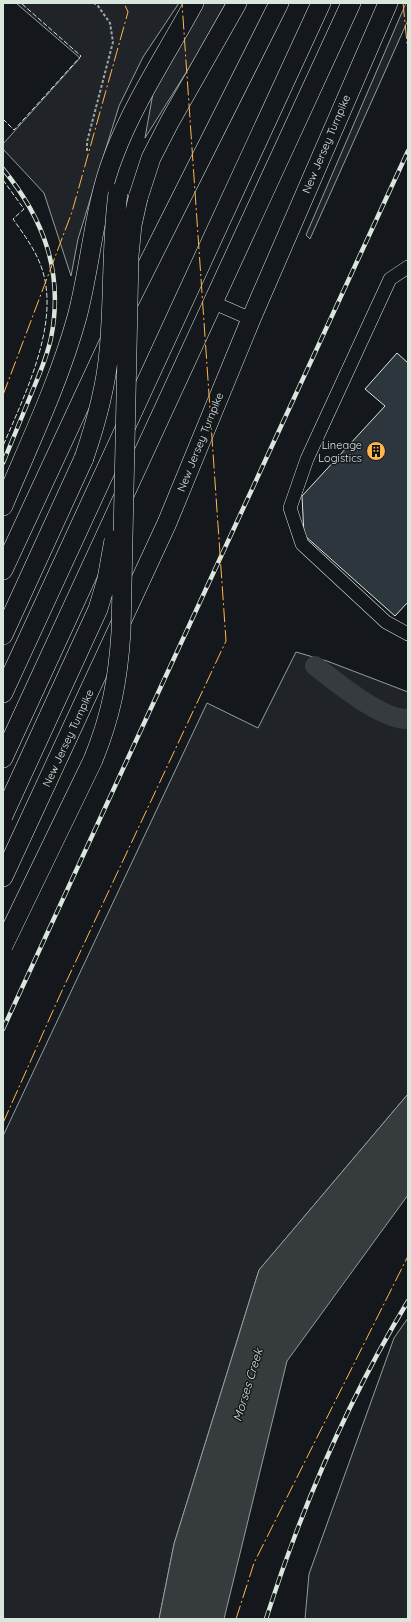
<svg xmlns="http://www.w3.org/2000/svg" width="411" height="1622" viewBox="0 0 411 1622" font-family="Quicksand,sans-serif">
<rect width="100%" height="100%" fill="#14181c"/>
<!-- green -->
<path fill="#202428" stroke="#939e99" d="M16,3H179L143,57L119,106L78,239L71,276L44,193L3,149V144L80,58Z
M203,3H226L194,60L145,138L153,93Z
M406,3H408V20L310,239L306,235Z
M296,652L327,661L408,692V1094L259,1270L174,1544L159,1619H3V1136L207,703L258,728Z
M408,1318V1619H305L309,1574L394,1338Z"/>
<!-- water -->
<path fill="#363b3e" stroke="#939e99" d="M408,1094V1195L287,1361L224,1619H159L174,1544L259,1270Z"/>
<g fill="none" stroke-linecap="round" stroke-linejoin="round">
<!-- river -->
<path stroke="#363b3e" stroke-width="20" d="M315,666C337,682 381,720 408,719"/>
</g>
<!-- building -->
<path fill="#2c363c" stroke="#d8e6dc" d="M397,353L408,363V602L395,616L304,535L302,496L385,406L365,389Z"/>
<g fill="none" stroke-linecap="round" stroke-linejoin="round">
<defs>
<path id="minor" d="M408,267L390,279L307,459L290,508L302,544L386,622L408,634
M212,302L251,319"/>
<path id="highway" d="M138,198L151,158L170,121L237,3
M126,308L279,3
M3,506C29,444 59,382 77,317C91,265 94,205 114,155C134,102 167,53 194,3
M3,570L109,342
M3,635L84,458
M3,693L321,3
M3,758L351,3
M3,877L167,523L251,319L388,3"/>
</defs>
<!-- minor casing -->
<use href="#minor" stroke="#d8e6dc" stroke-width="14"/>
<!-- highway casing -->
<use href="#highway" stroke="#d8e6dc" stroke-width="20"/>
<!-- path -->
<path stroke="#9da8a2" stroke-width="2" stroke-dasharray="3 2" stroke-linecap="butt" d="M87,151V142L113,42L110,23L98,6L94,3"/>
<!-- minor -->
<use href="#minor" stroke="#14181c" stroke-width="13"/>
<!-- highway -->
<use href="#highway" stroke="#14181c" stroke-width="19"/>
<defs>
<path id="rail" d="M3,169C44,219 64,273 51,338C47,357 39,375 32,392C22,416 13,439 3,463
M3,1029L408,151
M266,1619C301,1509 348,1400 408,1301"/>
</defs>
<!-- rail casing -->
<use href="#rail" stroke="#d8e6dc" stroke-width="4.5"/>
<!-- rail -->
<use href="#rail" stroke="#14181c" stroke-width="3" stroke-dasharray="9" stroke-linecap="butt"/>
<defs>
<path id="highway-bridge" d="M84,458C96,423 106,388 109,351C114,298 111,245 118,193
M3,816L98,609L107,579L114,540
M3,946L93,760C111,716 118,680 121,632L129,256L132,225L138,198"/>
</defs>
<!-- highway-bridge casing -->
<use href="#highway-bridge" stroke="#d8e6dc" stroke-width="20" stroke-linecap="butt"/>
<!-- highway-bridge -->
<use href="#highway-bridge" stroke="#14181c" stroke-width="19"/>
<!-- fence -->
<path stroke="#d8e6dc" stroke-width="1" stroke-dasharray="5 2" stroke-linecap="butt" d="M3,119L14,130L81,56L21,3
M3,180L24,209L13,219C25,236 37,252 43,272C59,327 24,396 3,446"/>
<!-- power -->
<path stroke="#ffb74d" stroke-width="1" stroke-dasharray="14 3 2 3" stroke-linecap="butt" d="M403,3L408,53
M3,395L72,212L128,12L124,3
M3,1123L60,995L226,641L182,3
M236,1619L254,1563L408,1256"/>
</g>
<!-- icons -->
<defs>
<symbol id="building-disc" viewBox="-11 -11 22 22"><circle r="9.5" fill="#ffb74d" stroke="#14181c"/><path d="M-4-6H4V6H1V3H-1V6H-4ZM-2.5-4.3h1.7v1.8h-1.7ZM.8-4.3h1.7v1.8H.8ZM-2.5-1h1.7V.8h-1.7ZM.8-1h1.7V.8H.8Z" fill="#111"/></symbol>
</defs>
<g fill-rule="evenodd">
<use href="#building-disc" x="365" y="440" width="22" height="22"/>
</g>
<g text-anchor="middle" stroke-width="3" stroke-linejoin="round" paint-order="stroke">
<!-- street labels -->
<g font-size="11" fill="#d8e6dc" stroke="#14181c">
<text transform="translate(326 144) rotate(-67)" y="4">New Jersey Turnpike</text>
<text transform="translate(200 442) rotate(-68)" y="4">New Jersey Turnpike</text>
<text transform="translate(68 738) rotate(-65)" y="4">New Jersey Turnpike</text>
</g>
<!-- poi labels -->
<g font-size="11" fill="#d8e6dc" stroke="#14181c" text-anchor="end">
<text x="362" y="449">Lineage<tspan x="362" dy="13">Logistics</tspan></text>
</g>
<!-- water labels -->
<g font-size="12" font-style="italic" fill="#d8e6dc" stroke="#14181c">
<text transform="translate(248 1385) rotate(-73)" y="4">Morses Creek</text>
</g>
</g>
<!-- border -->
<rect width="411" height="1622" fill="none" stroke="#d8e6dc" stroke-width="8"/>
</svg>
